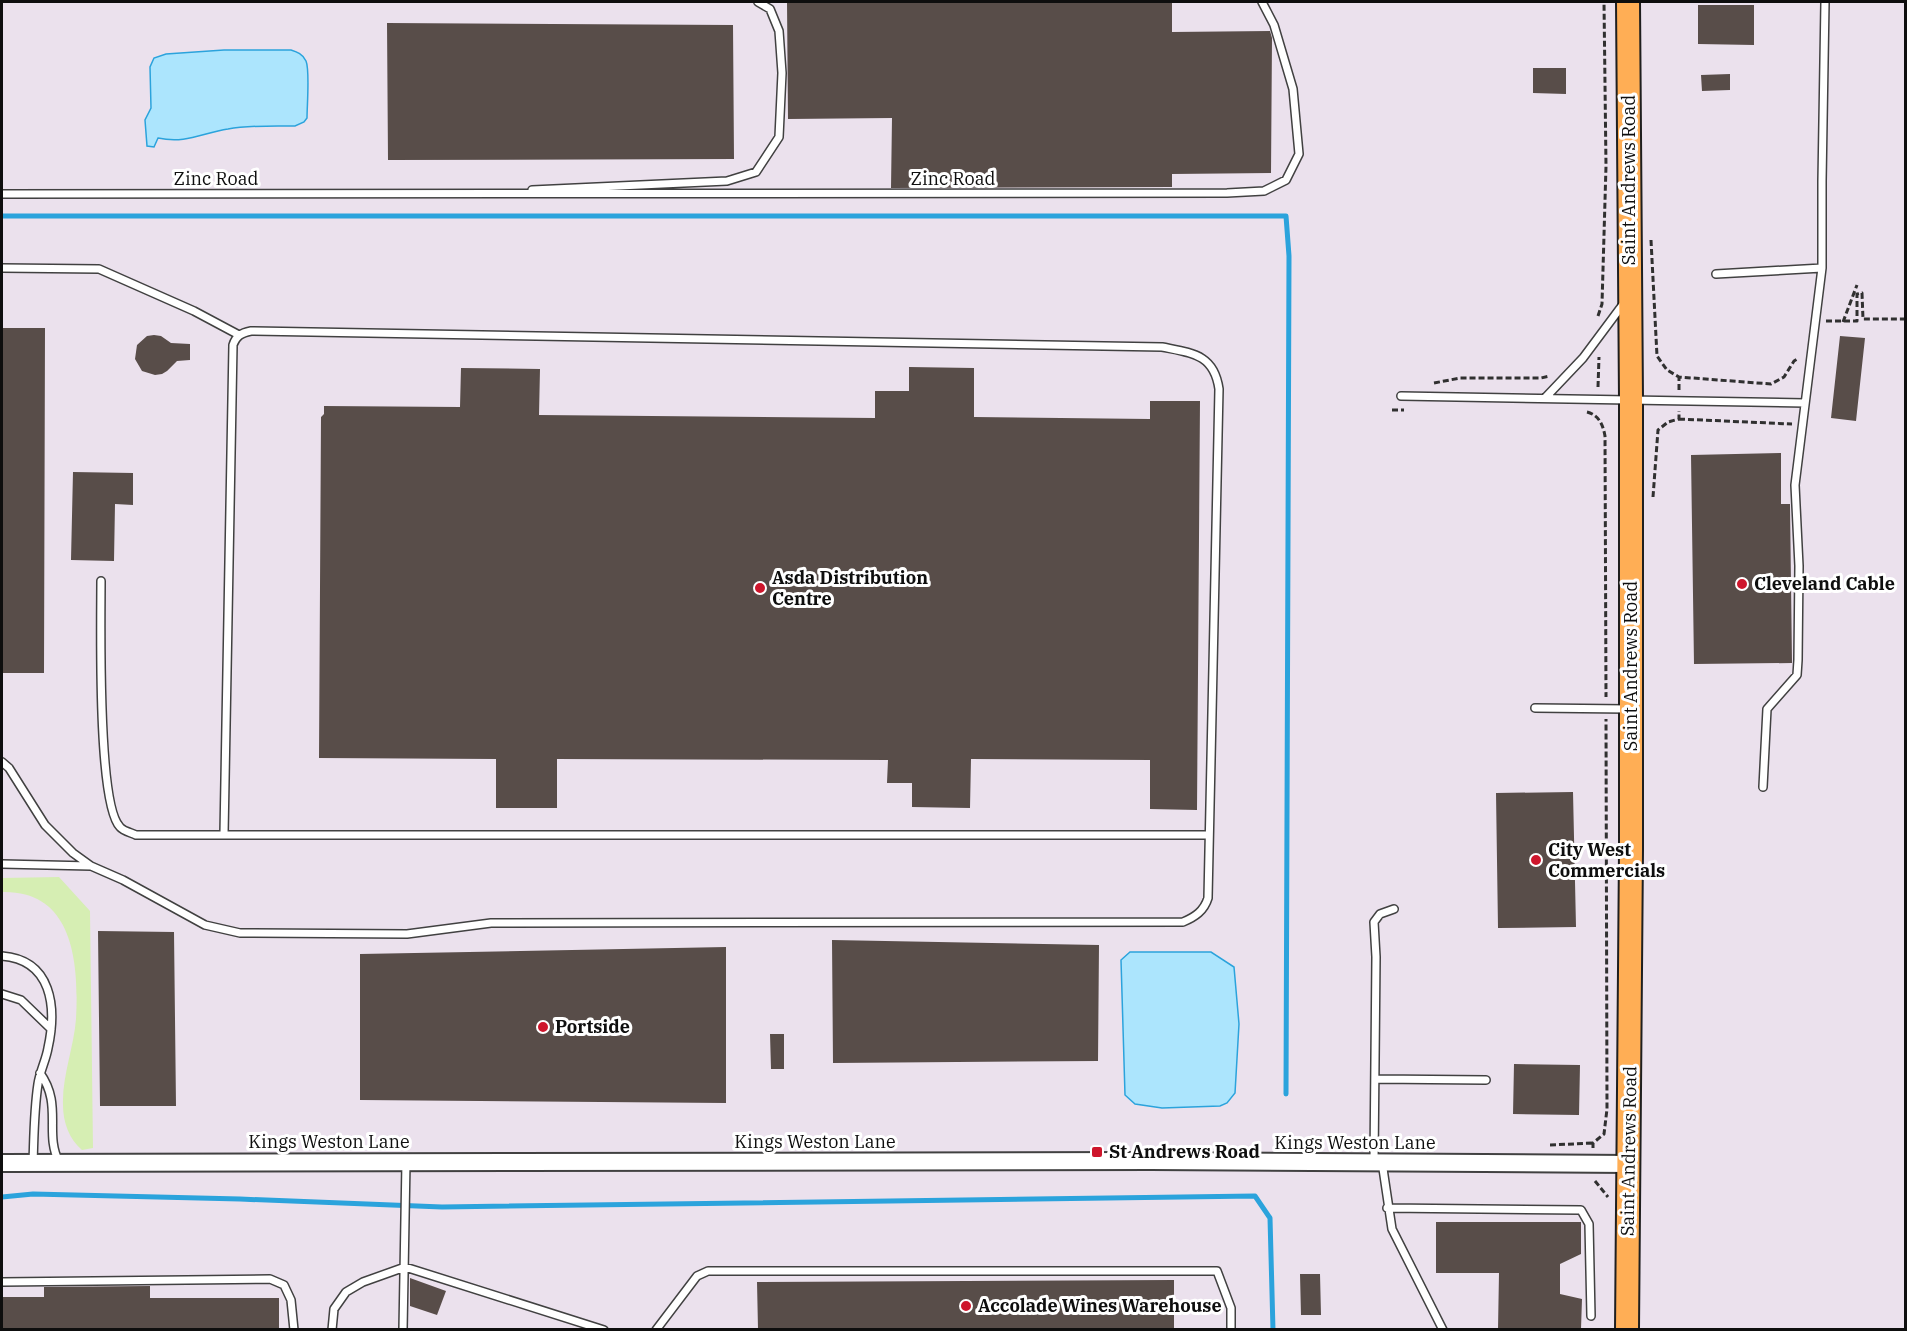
<svg xmlns="http://www.w3.org/2000/svg" width="1907" height="1331" viewBox="0 0 1907 1331" font-family="'IBM Plex Serif',serif">
<rect width="100%" height="100%" fill="#fffbee"/>
<!-- industrial -->
<path fill="#ebe1ed" d="M2,2H1905V1329L2,1330Z"/>
<!-- green -->
<path fill="#d6eeb3" d="M59,877L90,911L93,1148L82,1150C69,1139 63,1122 63,1105C62,1076 74,1047 76,1019C79,964 74,890 2,892V878Z"/>
<!-- water -->
<path fill="#ace5fd" stroke="#2ba3dc" stroke-width="1.5" d="M224,50H291C297,52 303,54 306,61C310,70 307,106 307,118L304,122L295,126C273,126 249,125 228,129C202,133 186,144 158,138L154,147L147,146L145,120L151,108L150,67L154,58L166,54Z
M1130,952H1211L1234,967L1239,1024L1235,1093L1227,1103L1220,1106L1162,1108L1135,1104L1125,1095L1121,960Z"/>
<g fill="none" stroke-linecap="round" stroke-linejoin="round">
<!-- stream -->
<path stroke="#2ba3dc" stroke-width="5" d="M2,216H1286L1289,256L1286,1094
M2,1197L33,1194L240,1199L442,1207L1255,1196L1270,1218L1273,1330"/>
</g>
<!-- building -->
<path fill="#584d49" d="M787,2H1172V32L1270,31L1272,38L1271,173L1172,174V187L891,188L892,118L788,119Z
M1698,5H1754V45L1698,44Z
M387,23L733,25L734,159L388,160Z
M1533,68H1566V94L1533,93Z
M1730,74V90L1702,91L1701,75Z
M2,328H45L44,673H2Z
M154,335L161,336L171,343L190,344V360L177,361L167,371L162,374L155,375L142,371L135,359L137,345L147,336Z
M1840,336L1865,338L1856,421L1831,418Z
M909,367L974,368V417L1150,419V401H1200L1197,810L1150,809V760L971,759L970,808L912,807V783H887L888,760L557,759V808H496V759L319,758L321,417L324,414V406L460,407L461,368L540,369L539,415L875,418V391H909Z
M1781,453V504H1790L1792,663L1694,664L1691,455Z
M73,472L133,473V505L115,504L114,561L71,560Z
M1573,792L1576,927L1498,928L1496,793Z
M98,931L174,932L176,1106H100Z
M832,940L1099,945L1098,1061L833,1063Z
M726,947V1103L360,1100V954Z
M770,1034H784V1069H771Z
M1514,1064L1580,1065L1579,1115L1513,1114Z
M1436,1222H1581V1254L1560,1264V1294L1582,1299L1581,1329H1498L1499,1273H1436Z
M1300,1274H1320L1321,1315H1301Z
M410,1278L446,1291L437,1315L410,1306Z
M1174,1280V1329H758L757,1282Z
M150,1286V1298H279V1329H2V1297H44V1287Z"/>
<g fill="none" stroke-linecap="round" stroke-linejoin="round">
<defs>
<path id="service" d="M532,190L727,181L756,172L779,137L782,73L779,31L770,9L758,2
M2,194L1227,193L1264,191L1286,180L1299,154L1293,89L1274,25L1262,2
M2,268L99,269L194,311L239,335
M1716,274L1822,268
M1401,396L1805,403
M1545,398L1583,358L1624,303
M101,581C101,621 97,804 120,827C123,831 132,833 136,835H1209
M1535,708L1628,709
M2,762L9,768L45,825L73,853L91,866L123,880L205,925L240,933L407,934L491,923L1183,922C1195,917 1204,911 1208,898L1219,389C1214,354 1192,353 1162,347L251,331C241,333 236,336 233,345L224,834
M1763,787L1767,709L1797,675L1798,660L1799,566L1795,485L1822,268V181L1825,2
M2,864L91,866
M2,956C52,960 57,1007 48,1048C46,1060 40,1071 38,1084C34,1110 34,1136 33,1163
M2,994L21,1000L51,1029
M40,1073C63,1105 44,1133 59,1162
M1375,1079L1486,1080
M1374,1162L1376,957L1374,922L1380,914L1394,909
M1382,1162L1392,1229L1443,1330
M1387,1208L1581,1210L1589,1224L1591,1316
M2,1282L270,1279L284,1285L291,1300L294,1330
M332,1330L334,1309L346,1292L363,1282L405,1267L604,1330
M403,1330L406,1162
M656,1330L697,1276L708,1271H1217L1231,1308V1330"/>
<path id="tertiary" d="M2,1163L1151,1161L1629,1164"/>
<path id="trunk" d="M1627,1330L1631,850V399L1628,2"/>
</defs>
<!-- service casing -->
<use href="#service" stroke="#414141" stroke-width="10"/>
<!-- tertiary casing -->
<use href="#tertiary" stroke="#414141" stroke-width="20"/>
<!-- trunk casing -->
<use href="#trunk" stroke="#1f1f1f" stroke-width="26"/>
<!-- path -->
<path stroke="#303030" stroke-width="3" stroke-dasharray="6 3" stroke-linecap="butt" d="M1651,240L1657,356L1667,370L1679,377L1771,384L1784,377L1794,361L1799,358
M1598,316L1602,304L1606,166L1604,2
M1826,321H1857V294L1862,293L1863,319H1906
M1843,322L1857,285
M1434,383L1460,378H1541L1550,376
M1598,387L1599,357
M1679,390V377
M1392,410H1404
M1587,412C1599,415 1603,425 1605,436L1606,697
M1679,419L1792,424
M1653,497L1658,430L1668,422L1679,419V411
M1550,1145L1593,1143
M1593,1148V1143L1604,1134L1607,1109L1606,719
M1595,1181L1608,1197"/>
<!-- service -->
<use href="#service" stroke="#fff" stroke-width="7"/>
<!-- tertiary -->
<use href="#tertiary" stroke="#fff" stroke-width="16"/>
<!-- trunk -->
<use href="#trunk" stroke="#ffae55" stroke-width="22"/>
</g>
<!-- markers -->
<g fill="#ce162c" stroke="#fff" stroke-width="2">
<circle cx="1742" cy="584" r="6"/>
<circle cx="760" cy="588" r="6"/>
<circle cx="1536" cy="860" r="6"/>
<circle cx="543" cy="1027" r="6"/>
<rect x="1091" y="1146" width="12" height="12" rx="3"/>
<circle cx="966" cy="1306" r="6"/>
</g>
<g text-anchor="middle" stroke-width="6" stroke-linejoin="round" paint-order="stroke">
<!-- street labels -->
<g font-size="18" fill="#0e0e0e" stroke="#fff">
<text x="216" y="185">Zinc Road</text>
<text x="953" y="185">Zinc Road</text>
<text transform="translate(1629 180) rotate(-90)" y="6">Saint Andrews Road</text>
<text transform="translate(1631 666) rotate(-90)" y="6">Saint Andrews Road</text>
<text x="329" y="1148">Kings Weston Lane</text>
<text x="815" y="1148">Kings Weston Lane</text>
<text x="1355" y="1149">Kings Weston Lane</text>
<text transform="translate(1629 1151) rotate(-89)" y="6">Saint Andrews Road</text>
</g>
<!-- poi labels -->
<g font-size="18" font-weight="bold" fill="#0e0e0e" stroke="#fff" text-anchor="start">
<text x="772" y="584">Asda Distribution<tspan x="772" dy="21">Centre</tspan></text>
<text x="1754" y="590">Cleveland Cable</text>
<text x="1548" y="856">City West<tspan x="1548" dy="21">Commercials</tspan></text>
<text x="555" y="1033">Portside</text>
<text x="1109" y="1158">St Andrews Road</text>
<text x="978" y="1312">Accolade Wines Warehouse</text>
</g>
</g>
<!-- border -->
<rect width="1907" height="1331" fill="none" stroke="#0e0e0e" stroke-width="6"/>
</svg>
